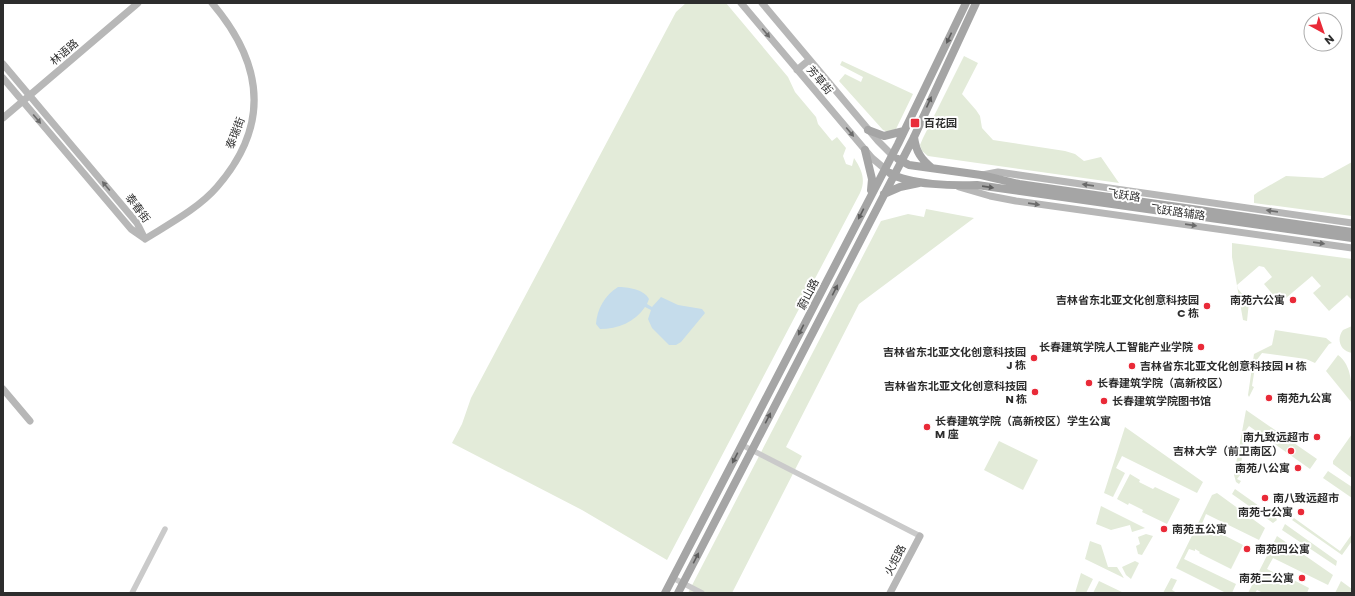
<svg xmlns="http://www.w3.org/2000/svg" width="1355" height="596" viewBox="0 0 1355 596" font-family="Poppins,'Noto Sans SC',sans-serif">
<rect width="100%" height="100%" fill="#fff"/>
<!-- green -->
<path fill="#e3ebd9" d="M686,3H726L788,77L795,92L816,117L818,124L832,141L837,137L846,148L843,156L846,164L852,166L854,158C862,170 866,180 860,193L667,560L582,510L452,443L462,424L471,398L676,12Z
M964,56L978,63L962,94L976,110L980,116L982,128L993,140L1065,151L1075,154L1084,161L1101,157L1119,183L928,156L922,151L920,145L923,138Z
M842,61L913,94L896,129L888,132L883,130L839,81L845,74L861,82L863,77L840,65Z
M1352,162V216L1254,203V195L1258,192L1286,176L1323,178Z
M926,209L974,218L859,304L786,447L802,456L732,593H688L881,221L908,214L924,217Z
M1232,243L1352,259V300L1347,295L1329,311L1313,293L1321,286L1312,276L1280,303L1264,284L1272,277L1264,267L1259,266L1237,285L1238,289L1249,302L1247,321L1243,320L1232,257Z
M1352,326V353C1340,351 1336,339 1343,330Z
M1275,330L1326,338L1332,343L1329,344L1315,363L1306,359L1262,353L1256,361L1252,386L1254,387L1249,397L1248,395L1254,354L1272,345Z
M1338,355C1352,365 1352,386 1352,403L1326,371Z
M1246,410L1317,459L1310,469L1249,426L1244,433L1247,435C1240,445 1244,457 1240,468L1241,469L1239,473L1241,474L1237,479L1241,481L1239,484L1236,482L1234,475Z
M1125,427L1203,482L1197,493L1122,456L1116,468L1125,473L1113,497L1104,493Z
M1352,434V478L1333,464V461Z
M999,441L1038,460L1023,490L984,470Z
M1328,471L1352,487V498L1323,478Z
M1130,474L1140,480L1139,482L1153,489L1155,487L1180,499L1167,524L1142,512L1143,510L1129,503L1128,505L1117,499Z
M1235,489L1276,518L1277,520L1273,523L1232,494Z
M1217,493L1265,528L1259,540L1206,514L1201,526L1210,531L1212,529L1243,545L1231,569L1199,553L1200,552L1195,549V551L1189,549L1184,559L1236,584L1232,593H1226L1176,568L1212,495Z
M1101,506L1145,528L1132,532L1130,525L1111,530L1096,524Z
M1294,518L1340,551L1352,534V541L1342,555L1292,520Z
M1285,524L1337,561L1336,566L1282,530Z
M1146,534L1153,536L1142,555L1138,554L1136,546L1140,544L1138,537Z
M1277,536L1333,575L1328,585L1273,558L1267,569L1277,574L1278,572L1309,588L1307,593H1263L1257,590L1255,593H1248Z
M1090,541L1101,545L1108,567H1117L1124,578L1085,559Z
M1135,561L1139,563L1131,579L1126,575L1122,567Z
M1081,573L1093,579L1086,593H1075Z
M1171,578L1177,580L1172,590L1177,593H1163Z
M1099,581L1124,593H1093Z
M1341,581L1352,589V593H1335Z"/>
<!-- water -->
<path fill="#c5dceb" d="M618,287C627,287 644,289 649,299L647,304L652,307L661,297L678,305L702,309L705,313L681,342L676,345H669L652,328L648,319L651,310L645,307C635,322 618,329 600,329L596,324C597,309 605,295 618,287Z"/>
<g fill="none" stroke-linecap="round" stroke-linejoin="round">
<!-- street -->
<path stroke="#cacaca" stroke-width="5.5" d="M742,445L920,536
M673,578L702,593
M132,593L165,529"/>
<!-- secondary -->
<path stroke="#b7b7b7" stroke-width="7" d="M741,3L872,158L885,169
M762,3L878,141L892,155
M3,64L137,223L145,239
M797,70L809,60
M3,78L131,229L144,238
M3,118L138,3
M982,175L998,172L1352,223
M959,187L990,196L1016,201L1352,248
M145,239C169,224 199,208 217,187C271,125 263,63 212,3
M3,389L30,421
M890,593L920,536"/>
<!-- primary -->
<path stroke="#a5a5a5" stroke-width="8" d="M868,130L884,136L904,131
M914,137C916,152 921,159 932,168
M865,150L872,179L871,190
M898,159L909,165L981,175L1019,184L1352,232
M890,173C909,185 955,186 977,185L1352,238
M884,194L900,187L919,183
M665,593L898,144L966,3
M678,593L914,137L976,3"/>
</g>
<!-- one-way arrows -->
<defs><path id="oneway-solid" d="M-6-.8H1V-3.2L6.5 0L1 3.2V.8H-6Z"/></defs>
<g fill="#6b6b6b">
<use href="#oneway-solid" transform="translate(766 33) rotate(50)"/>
<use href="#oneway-solid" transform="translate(37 119) rotate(50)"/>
<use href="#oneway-solid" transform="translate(850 132) rotate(50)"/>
<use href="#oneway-solid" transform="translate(1088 185) rotate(-172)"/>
<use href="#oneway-solid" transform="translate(106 186) rotate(-130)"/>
<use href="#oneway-solid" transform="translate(1034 204) rotate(8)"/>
<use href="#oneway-solid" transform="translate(1272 211) rotate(-172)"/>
<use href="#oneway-solid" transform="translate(1191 225) rotate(8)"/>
<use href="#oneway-solid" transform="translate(1319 243) rotate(8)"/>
</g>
<g fill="#5d5d5d">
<use href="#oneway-solid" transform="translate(949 38) rotate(115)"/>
<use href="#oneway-solid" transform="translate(929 102) rotate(-66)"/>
<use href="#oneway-solid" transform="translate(988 187) rotate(8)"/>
<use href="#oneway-solid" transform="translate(861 214) rotate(117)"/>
<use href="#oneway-solid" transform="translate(835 290) rotate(-63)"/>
<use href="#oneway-solid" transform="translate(801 330) rotate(117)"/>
<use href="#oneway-solid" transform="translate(768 418) rotate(-63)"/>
<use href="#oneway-solid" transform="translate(735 458) rotate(117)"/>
<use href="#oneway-solid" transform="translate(696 558) rotate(-63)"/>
</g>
<!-- markers -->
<g fill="#e92a38" stroke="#fff" stroke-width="1.5">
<rect x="910" y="118" width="10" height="10" rx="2"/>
<circle cx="1293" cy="300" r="4"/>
<circle cx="1207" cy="306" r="4"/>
<circle cx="1201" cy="347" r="4"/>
<circle cx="1034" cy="358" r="4"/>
<circle cx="1132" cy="366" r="4"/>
<circle cx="1089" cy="383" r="4"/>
<circle cx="1035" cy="392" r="4"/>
<circle cx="1269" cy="398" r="4"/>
<circle cx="1104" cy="401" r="4"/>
<circle cx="927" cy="427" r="4"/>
<circle cx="1317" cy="437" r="4"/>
<circle cx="1291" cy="451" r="4"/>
<circle cx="1298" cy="468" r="4"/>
<circle cx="1265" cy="498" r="4"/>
<circle cx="1301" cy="512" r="4"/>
<circle cx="1164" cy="529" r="4"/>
<circle cx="1247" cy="549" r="4"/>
<circle cx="1302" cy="578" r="4"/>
</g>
<g text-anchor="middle" stroke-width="4" stroke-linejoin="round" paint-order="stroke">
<!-- street labels -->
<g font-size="11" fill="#2d2d2d" stroke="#fff">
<text transform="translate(64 52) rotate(-41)" y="4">林语路</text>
<text transform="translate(820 80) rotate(50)" y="4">芳草街</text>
<text transform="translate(235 133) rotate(-69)" y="4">泰瑞街</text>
<text transform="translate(1124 195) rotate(8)" y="4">飞跃路</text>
<text transform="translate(138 208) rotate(53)" y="4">泰春街</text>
<text transform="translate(1178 212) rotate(8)" y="4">飞跃路辅路</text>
<text transform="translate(808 294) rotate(-63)" y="4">蔚山路</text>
<text transform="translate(895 560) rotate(-63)" y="4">火炬路</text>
</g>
<!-- poi labels -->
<g font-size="11" font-weight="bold" fill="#2d2d2d" stroke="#fff" text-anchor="end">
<text x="924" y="127" text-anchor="start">百花园</text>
<text x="1199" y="304">吉林省东北亚文化创意科技园<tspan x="1199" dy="13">C 栋</tspan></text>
<text x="1285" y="304">南苑六公寓</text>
<text x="1193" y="351">长春建筑学院人工智能产业学院</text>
<text x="1026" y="356">吉林省东北亚文化创意科技园<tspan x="1026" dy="13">J 栋</tspan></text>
<text x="1140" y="370" text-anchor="start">吉林省东北亚文化创意科技园 H 栋</text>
<text x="1097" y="387" text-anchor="start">长春建筑学院（高新校区）</text>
<text x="1027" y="390">吉林省东北亚文化创意科技园<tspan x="1027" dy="13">N 栋</tspan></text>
<text x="1277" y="402" text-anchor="start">南苑九公寓</text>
<text x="1112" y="405" text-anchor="start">长春建筑学院图书馆</text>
<text x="935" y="425" text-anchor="start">长春建筑学院（高新校区）学生公寓<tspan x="935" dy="13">M 座</tspan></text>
<text x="1309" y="441">南九致远超市</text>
<text x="1283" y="455">吉林大学（前卫南区）</text>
<text x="1290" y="472">南苑八公寓</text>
<text x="1273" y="502" text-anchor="start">南八致远超市</text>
<text x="1293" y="516">南苑七公寓</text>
<text x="1172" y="533" text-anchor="start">南苑五公寓</text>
<text x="1255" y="553" text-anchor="start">南苑四公寓</text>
<text x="1294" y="582">南苑二公寓</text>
</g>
</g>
<!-- border -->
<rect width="1355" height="596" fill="none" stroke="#2d2d2d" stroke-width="8"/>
<!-- north arrow -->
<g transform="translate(1323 32) rotate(140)"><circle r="19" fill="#ffffff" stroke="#ababab"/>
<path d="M0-3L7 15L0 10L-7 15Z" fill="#e92a38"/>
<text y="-6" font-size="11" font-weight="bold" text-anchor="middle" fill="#2d2d2d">N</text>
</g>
</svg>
